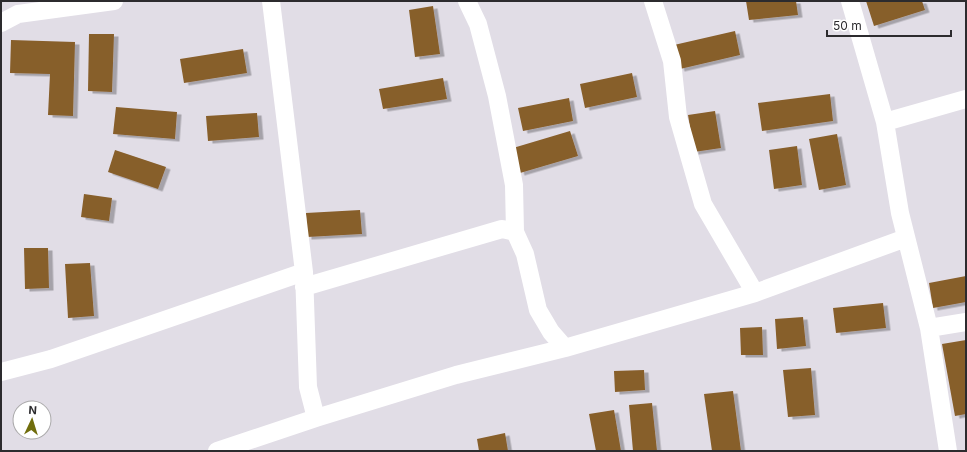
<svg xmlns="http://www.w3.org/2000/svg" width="967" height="452" viewBox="0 0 967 452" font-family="Inter,sans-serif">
<defs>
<filter id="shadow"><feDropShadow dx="4.5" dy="2.5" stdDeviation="0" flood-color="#0004"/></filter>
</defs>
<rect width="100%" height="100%" fill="#e1dde6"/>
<!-- building -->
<path fill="#875e2b" filter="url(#shadow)" d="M746,1H796L798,15L749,20Z
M866,1H922L925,10L874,26Z
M433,6L440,54L415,57L409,10Z
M735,31L740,55L680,69L674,45Z
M89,34H114L112,92L88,91Z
M11,40L75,42L73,116L48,115L50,74L10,73Z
M243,49L247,73L184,83L180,59Z
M632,73L637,97L585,108L580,84Z
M443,78L447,99L383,109L379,89Z
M830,94L833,121L762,131L758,103Z
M569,98L573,121L523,131L518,108Z
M116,107L177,112L175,139L113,134Z
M715,111L721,148L694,152L688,115Z
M257,113L259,137L208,141L206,116Z
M570,131L578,156L520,173L513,148Z
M837,134L846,185L819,190L809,139Z
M797,146L802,185L774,189L769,150Z
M115,150L166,167L158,189L108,172Z
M84,194L112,198L109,221L81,217Z
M360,210L362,234L307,237L306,213Z
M24,248H48L49,288L25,289Z
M90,263L94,316L68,318L65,264Z
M966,276V302L933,308L929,283Z
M883,303L886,328L836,333L833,308Z
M803,317L806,346L777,349L775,319Z
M762,327L763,355H741L740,328Z
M966,340V414L955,416L942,344Z
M811,368L815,415L788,417L783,370Z
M644,370L645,390L615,392L614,371Z
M733,391L741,451H712L704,394Z
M652,403L657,451H633L629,405Z
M614,410L621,451H596L589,414Z
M505,433L508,451H479L477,439Z"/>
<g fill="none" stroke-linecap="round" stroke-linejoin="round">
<!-- street -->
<path stroke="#fff" stroke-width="18" d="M271,1L304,272L308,387L316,418
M467,1L478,24L497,96L514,185L515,232L525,254L538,310L551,332L565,348
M653,1L672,61L678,117L703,204L755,293
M850,1L885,122L900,213L929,328L948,451
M1,23L18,14L114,1
M885,122L966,99
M304,287L502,229L515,232
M929,328L966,322
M1,372L51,359L304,272
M217,451L316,418L456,375L565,348L755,293L906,238"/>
</g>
<!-- border -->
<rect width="967" height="452" fill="none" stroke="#2c2b2e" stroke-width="4"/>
<!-- north arrow -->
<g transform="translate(32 420) rotate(4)"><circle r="19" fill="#ffffff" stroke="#abaaab"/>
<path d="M0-3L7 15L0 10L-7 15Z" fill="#706d0c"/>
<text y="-6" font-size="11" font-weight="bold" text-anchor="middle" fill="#2c2b2e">N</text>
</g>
<!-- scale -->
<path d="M827 30v6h124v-6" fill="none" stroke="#2c2b2e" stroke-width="2"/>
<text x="833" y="30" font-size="12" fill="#2c2b2e" stroke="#ffffff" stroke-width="3" paint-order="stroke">50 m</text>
</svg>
